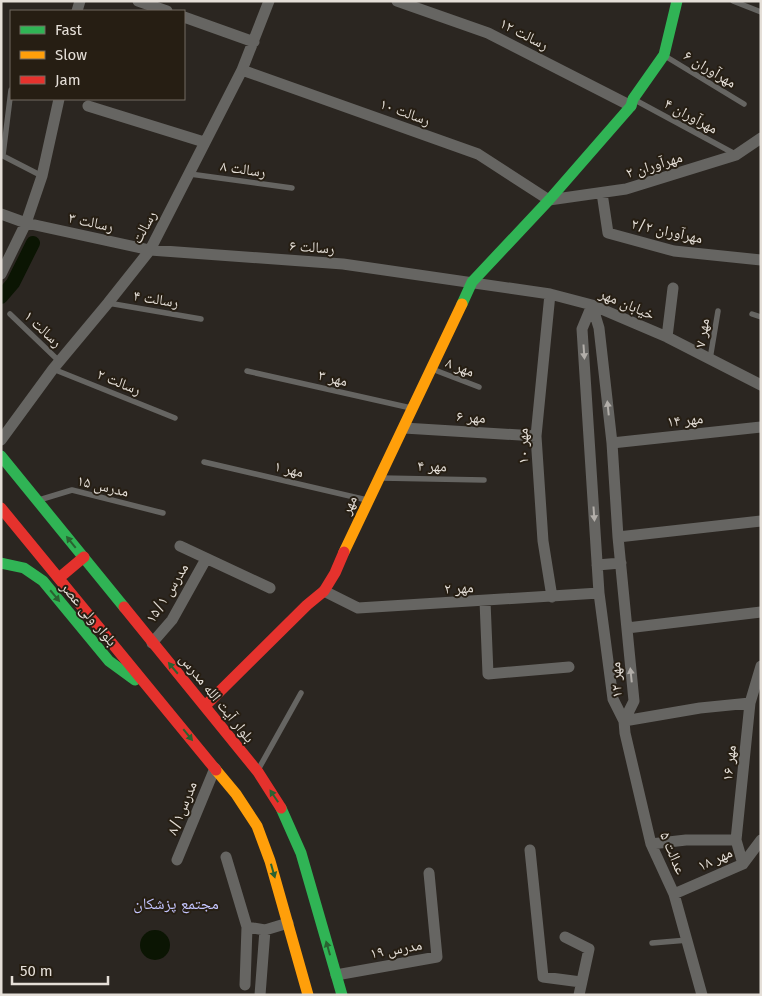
<svg xmlns="http://www.w3.org/2000/svg" width="762" height="996" viewBox="0 0 762 996" font-family="'Fira Sans','Noto Naskh Arabic',sans-serif">
<rect width="100%" height="100%" fill="#2b2621"/>
<!-- water -->
<path fill="#0b1503" d="M140 945a15 15 0 1 1 30 0a15 15 0 1 1-30 0Z"/>
<g fill="none" stroke-linecap="round" stroke-linejoin="round">
<!-- canal -->
<path stroke="#0b1503" stroke-width="14" d="M1,297L13,283L33,243"/>
<!-- lane -->
<path stroke="#666562" stroke-width="5.5" d="M733,1L761,12
M665,56L744,104
M635,100L735,154
M1,155L42,176
M3,155L11,90
M190,174L292,188
M108,303L201,319
M10,314L60,362
M752,314L761,317
M710,359L718,311
M53,369L175,418
M432,369L479,387
M247,371L411,408
M204,462L367,500
M381,478L484,480
M39,500L72,490L163,513
M258,770L301,693
M652,943L688,940"/>
<!-- street -->
<path stroke="#666562" stroke-width="11" d="M138,1L167,11
M397,1L488,33L631,106
M77,11L80,1
M184,17L254,42
M242,70L478,154L549,200L626,189L736,155L761,138
M88,106L204,142
M602,193L608,233L674,251L761,260
M1,214L26,223L150,250L343,264L550,294L592,305L667,337L761,385
M1,274L26,223L42,176L59,99
M550,294L536,436L543,541L552,597
M592,305L582,329L599,593L613,699L624,721L625,733L651,844L674,894L702,995
M592,305L599,328L612,443L618,537L634,701L624,721
M667,337L673,288
M404,428L536,436
M1,440L53,369L108,303L150,250L242,70L269,1
M612,443L761,427
M618,537L761,521
M180,546L270,588
M597,565L621,563
M324,591L358,608L599,593
M485,601L488,674L569,667
M627,628L761,612
M152,643L172,620L206,559
M624,721L700,708L750,703
M651,844L686,840H736
M530,850L543,977L581,982
M226,857L247,927L245,985
M177,860L215,768
M743,864L736,840L750,703L761,666
M674,894L743,864L761,840
M247,927L265,930L288,923
M565,937L589,949L579,995
M336,975L437,957L429,873
M260,995L265,930"/>
<!-- fast -->
<path stroke="#30b455" stroke-width="11" d="M462,304L472,282L549,200L631,106L633,99L664,55L677,1
M1,456L124,607
M1,563L24,568L43,581L109,661L135,680
M281,808L301,853L342,995"/>
<!-- slow -->
<path stroke="#ff9f0a" stroke-width="11" d="M344,552L462,304
M216,770L236,794L257,826L270,861L308,995"/>
<!-- jam -->
<path stroke="#e5322d" stroke-width="11" d="M1,508L216,770
M59,578L84,557
M124,607L258,772L281,808
M205,706L307,605L324,591L335,573L344,552"/>
</g>
<!-- one-way arrows -->
<defs><path id="oneway-solid" d="M-6-.8H1V-3.2L6.5 0L1 3.2V.8H-6Z" transform="scale(1.25)"/></defs>
<g fill="#b2aea9">
<use href="#oneway-solid" transform="translate(584 352) rotate(86)"/>
<use href="#oneway-solid" transform="translate(608 408) rotate(-96)"/>
<use href="#oneway-solid" transform="translate(594 514) rotate(86)"/>
<use href="#oneway-solid" transform="translate(631 675) rotate(-96)"/>
</g>
<g fill="#2a6231">
<use href="#oneway-solid" transform="translate(71 542) rotate(-129)"/>
<use href="#oneway-solid" transform="translate(55 596) rotate(50)"/>
<use href="#oneway-solid" transform="translate(173 668) rotate(-130)"/>
<use href="#oneway-solid" transform="translate(188 735) rotate(51)"/>
<use href="#oneway-solid" transform="translate(274 796) rotate(-124)"/>
<use href="#oneway-solid" transform="translate(273 871) rotate(74)"/>
<use href="#oneway-solid" transform="translate(328 948) rotate(-106)"/>
</g>
<g text-anchor="middle" stroke-width="4" stroke-linejoin="round" paint-order="stroke">
<!-- street labels -->
<g font-size="15" fill="#e5dfd8" stroke="#261e13">
<text transform="translate(524 34) rotate(27)" y="5">رسالت ۱۲</text>
<text transform="translate(710 69) rotate(31)" y="5">مهرآوران ۶</text>
<text transform="translate(405 112) rotate(20)" y="5">رسالت ۱۰</text>
<text transform="translate(691 116) rotate(28)" y="5">مهرآوران ۴</text>
<text transform="translate(654 165) rotate(-17)" y="5">مهرآوران ۲</text>
<text transform="translate(243 169) rotate(8)" y="5">رسالت ۸</text>
<text transform="translate(91 222) rotate(12)" y="5">رسالت ۳</text>
<text transform="translate(144 227) rotate(-61)" y="5">رسالت</text>
<text transform="translate(667 231) rotate(12)" y="5">مهرآوران ۲/۲</text>
<text transform="translate(312 247) rotate(4)" y="5">رسالت ۶</text>
<text transform="translate(156 299) rotate(9)" y="5">رسالت ۴</text>
<text transform="translate(627 304) rotate(23)" y="5">خیابان مهر</text>
<text transform="translate(43 329) rotate(43)" y="5">رسالت ۱</text>
<text transform="translate(702 333) rotate(-81)" y="5">مهر ۷</text>
<text transform="translate(460 367) rotate(21)" y="5">مهر ۸</text>
<text transform="translate(333 378) rotate(13)" y="5">مهر ۳</text>
<text transform="translate(119 382) rotate(22)" y="5">رسالت ۲</text>
<text transform="translate(471 417) rotate(4)" y="5">مهر ۶</text>
<text transform="translate(685 420) rotate(-6)" y="5">مهر ۱۴</text>
<text transform="translate(523 446) rotate(-91)" y="5">مهر ۱۰</text>
<text transform="translate(432 466) rotate(1)" y="5">مهر ۴</text>
<text transform="translate(289 469) rotate(13)" y="5">مهر ۱</text>
<text transform="translate(103 486) rotate(13)" y="5">مدرس ۱۵</text>
<text transform="translate(349 505) rotate(-66)" y="5">مهر</text>
<text transform="translate(459 588) rotate(-3)" y="5">مهر ۲</text>
<text transform="translate(167 593) rotate(-58)" y="5">مدرس ۱۵/۱</text>
<text transform="translate(89 614) rotate(50)" y="5">بلوار ولی عصر</text>
<text transform="translate(616 680) rotate(-93)" y="5">مهر ۱۲</text>
<text transform="translate(217 698) rotate(51)" y="5">بلوار آیت الله مدرس</text>
<text transform="translate(729 763) rotate(-84)" y="5">مهر ۱۶</text>
<text transform="translate(182 808) rotate(-68)" y="5">مدرس۸/۱</text>
<text transform="translate(673 853) rotate(67)" y="5">عدالت ۵</text>
<text transform="translate(715 859) rotate(-25)" y="5">مهر ۱۸</text>
<text transform="translate(396 949) rotate(-10)" y="5">مدرس ۱۹</text>
</g>
<!-- neighbourhood labels -->
<g font-size="16" fill="#c4c5ff" stroke="#261e13">
<text x="176" y="909">مجتمع پزشکان</text>
</g>
</g>
<!-- border -->
<rect width="762" height="996" fill="none" stroke="#e5dfd8" stroke-width="5"/>
<!-- legend -->
<rect x="10" y="10" width="175" height="90" fill="#261e13" stroke="#726b62"/>
<rect x="20" y="26" width="25" height="8" fill="#30b455" stroke="#726b62"/>
<text x="55" y="35" font-size="15" fill="#e5dfd8">Fast</text>
<rect x="20" y="51" width="25" height="8" fill="#ff9f0a" stroke="#726b62"/>
<text x="55" y="60" font-size="15" fill="#e5dfd8">Slow</text>
<rect x="20" y="76" width="25" height="8" fill="#e5322d" stroke="#726b62"/>
<text x="55" y="85" font-size="15" fill="#e5dfd8">Jam</text>
<!-- scale -->
<path d="M12 976v8h96v-8" fill="none" stroke="#e5dfd8" stroke-width="2.5"/>
<text x="20" y="976" font-size="15" fill="#e5dfd8" stroke="#261e13" stroke-width="4" paint-order="stroke">50 m</text>
</svg>
